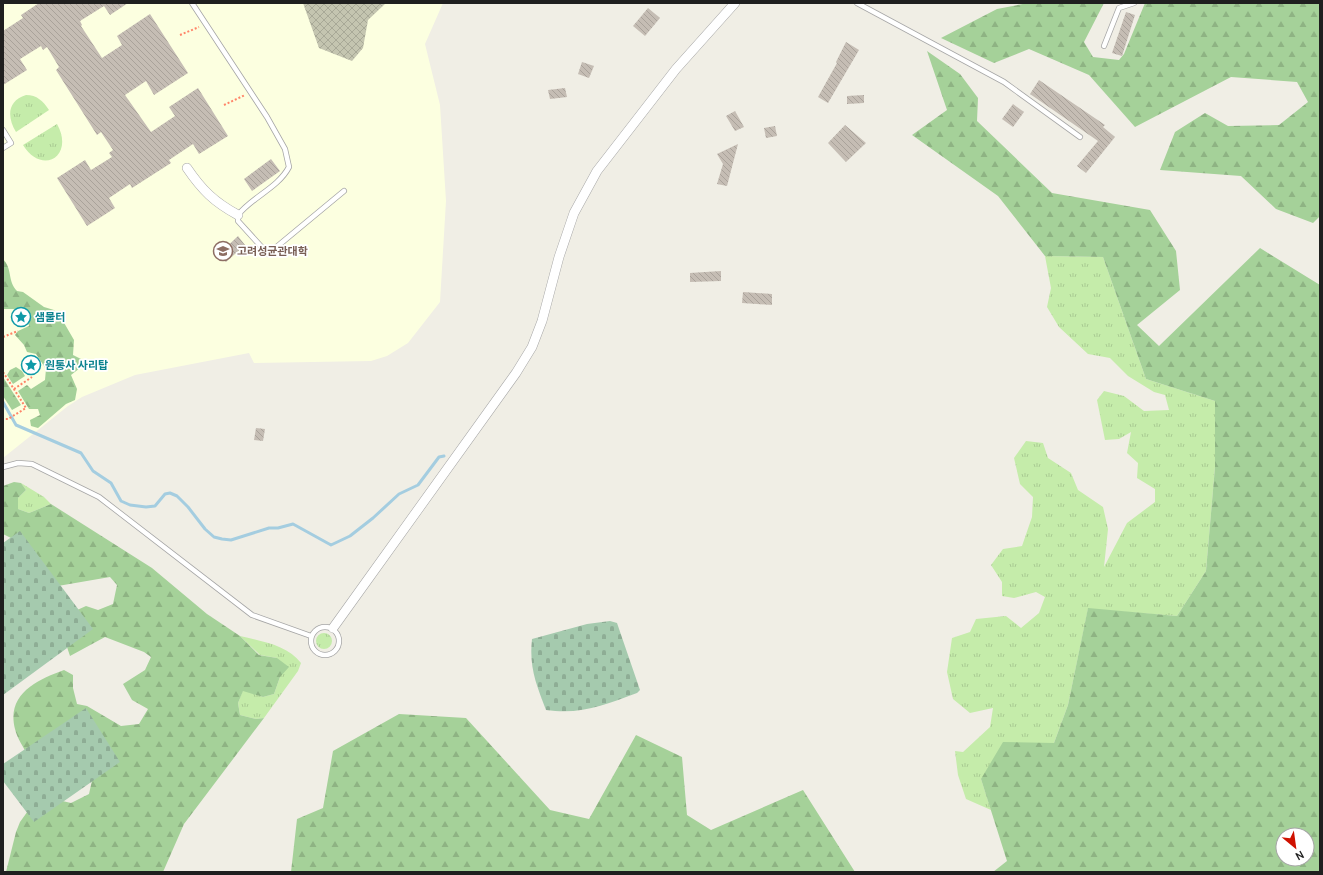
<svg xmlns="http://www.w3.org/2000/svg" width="1323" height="875" viewBox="0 0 1323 875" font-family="Cabin,'Noto Sans KR',sans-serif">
<defs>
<pattern id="construction-cross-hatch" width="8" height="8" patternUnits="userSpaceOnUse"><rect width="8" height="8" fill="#c4c5b0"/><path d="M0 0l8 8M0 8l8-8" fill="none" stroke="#a8a997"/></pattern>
<pattern id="grass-tufts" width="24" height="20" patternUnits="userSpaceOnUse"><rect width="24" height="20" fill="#c5ecaa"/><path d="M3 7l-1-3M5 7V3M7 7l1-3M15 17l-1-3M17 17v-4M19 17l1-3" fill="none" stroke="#a9ca92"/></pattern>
<pattern id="forest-firs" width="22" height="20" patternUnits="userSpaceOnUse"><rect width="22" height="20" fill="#a5d199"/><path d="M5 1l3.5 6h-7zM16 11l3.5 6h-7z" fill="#8eb383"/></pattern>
<pattern id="cemetery-stones" width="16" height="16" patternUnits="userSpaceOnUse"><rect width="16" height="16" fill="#a5caae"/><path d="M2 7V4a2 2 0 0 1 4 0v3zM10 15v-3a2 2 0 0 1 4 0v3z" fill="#8ead95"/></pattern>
<pattern id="building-back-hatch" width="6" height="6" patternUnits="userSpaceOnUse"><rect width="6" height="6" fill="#c5bdb4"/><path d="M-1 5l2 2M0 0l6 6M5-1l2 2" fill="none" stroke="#a9a29a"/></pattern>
</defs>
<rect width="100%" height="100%" fill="#f0eee5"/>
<!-- education -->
<path fill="#fcffe0" d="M3,3H443L425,44L440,105L446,201L440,302L408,343L387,356L371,361L254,363L249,353L135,375L82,397L68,406L3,458Z"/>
<!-- construction -->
<path fill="url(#construction-cross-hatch)" d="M303,3H386L368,20L363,48L352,61L319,48Z"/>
<!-- grass -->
<path fill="url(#grass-tufts)" d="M26,95C37,95 43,101 49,110L16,132C7,117 7,101 26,95Z
M57,124C75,156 42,176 23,145Z
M1045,256L1103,257L1146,379L1215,401V467L1206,571L1177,616L1088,609L1068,705L1054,743L981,779L991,810L966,799L958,775L955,751L963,752L990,727L993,708L970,713L953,699L947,672L952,638L970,632L976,619L1006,616L1021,628L1039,613L1045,597L1036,592L1014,598L1002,596V582L991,565L1003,549L1022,546L1032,517L1033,497L1020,484L1014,458L1026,441L1043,443L1048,458L1071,473L1078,490L1103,507L1108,529L1104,567L1127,523L1155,502V489L1137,478L1138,463L1127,453L1131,432L1119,439L1105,440L1097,400L1104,391L1124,396L1144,411L1169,410L1165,395L1154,392L1128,376L1110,358L1088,354L1059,327L1047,307L1051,288Z
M21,483L44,497L51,504L29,513L18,509V498L26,490Z
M316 641a8 8 0 1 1 16 0a8 8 0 1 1-16 0Z
M240,636C261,641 288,645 301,663L298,671L264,718L256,719L240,715L238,703L243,690L263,697L274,694L280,677L277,658L260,655Z"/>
<!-- forest -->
<path fill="url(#forest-firs)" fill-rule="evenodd" d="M1028,3H1104L1084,42L1093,57L1119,60L1124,54L1145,3H1320V216L1313,223L1276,209L1241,176L1160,170L1175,132L1205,113L1228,126L1279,125L1308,102L1297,82L1231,77L1135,127L1089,75L1029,49L994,63L941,38L997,9Z
M927,51L960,74L978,98L977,121L1052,193L1150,210L1176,251L1180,290L1137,325L1159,346L1260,248L1320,285V872H993L1007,861L981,779L1003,742L1054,743L1068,705L1088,608L1177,616L1206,571L1215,467V401L1146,379L1103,257L1045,256L998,196L912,135L947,110ZM1283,835H1307V859H1283Z
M3,259C13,270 7,280 17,291L23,292L44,307L54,310L63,321L74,340L73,355L81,359L80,368L71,375L77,389L75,400L66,404L38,428L31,426L30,420L40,415L38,409H29L18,391L27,385L31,389L45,380L46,369L36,354L27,352L24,345L15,335L18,331L29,326L27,314L21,309H4L3,311Z
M16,367L22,371L25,376L13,384L7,375L10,370Z
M3,377L21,405L12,410L3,396Z
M14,482L21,483L26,490L18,498V509L29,513L51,504L152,568L207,614L240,636L259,655L277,658L289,667L280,677L274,694L263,697L243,691L238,703L240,715L256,719L264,718L184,824L163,872H6L16,832L20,822L30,808L54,799L71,803L89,794L95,767L28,756C24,748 17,738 15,729C6,694 37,680 64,670L73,675V688L77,704L87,706L121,726L139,724L148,709L132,700L123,684L145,670L151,657L144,652L105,637L70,656L63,635L75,611L86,606L98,610L113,604L117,585L110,577L52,587L17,541L3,534V486Z
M399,714L466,718L550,810L589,819L636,735L682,757L687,815L711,830L803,790L855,872H291L297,819L323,808L333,751Z"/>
<!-- cemetery -->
<path fill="url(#cemetery-stones)" d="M20,531L93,629L3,695V543Z
M610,621L617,623L640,690L637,693C605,705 581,715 546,710C536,684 529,667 532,639L587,624Z
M86,708L120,762L34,822L3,781V764Z"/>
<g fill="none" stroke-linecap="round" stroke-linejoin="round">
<!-- stream -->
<path stroke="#a4cde0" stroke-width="3" d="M3,402L16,425L81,453L93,471L111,483L121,501L130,505L146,507L155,506L165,494L170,493L177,496L188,507L205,529L214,537L222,539L231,540L269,528H278L293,524L331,545L350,536L373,518L399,494L418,485L439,457L444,456"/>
</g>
<!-- building -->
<path fill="url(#building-back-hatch)" d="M39,3H128L110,15L104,6L80,21L82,25L81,26L102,58L122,45L117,36L150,14L188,73L154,95L146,81L125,95L151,132L175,116L169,107L198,88L228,136L199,154L193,144L169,160L171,163L132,188L130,184L109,198L115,208L87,226L57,178L85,160L91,170L112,157L109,153L113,150L101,132L97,135L56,70L59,67L47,47L43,50L41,46L20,59L27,70L3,85V31L23,18L21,15Z
M648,8L660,18L645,36L633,26Z
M1126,12L1135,15L1122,56L1112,53Z
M846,42L859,50L828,103L818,97L837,63L836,62Z
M582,62L594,66L589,78L578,74Z
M1039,80L1105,125L1103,127L1115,137L1086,173L1077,166L1098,141L1030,94Z
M565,88L567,97L550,99L548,90Z
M864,95V103L847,104V96Z
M1013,104L1024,112L1013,127L1002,119Z
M735,111L744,127L735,131L726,116Z
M845,125L866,143L846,162L828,143Z
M775,126L777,136L766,138L764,128Z
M738,144L727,186L717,184L723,164L717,154Z
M271,159L280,171L252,191L244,179Z
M238,236L245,245L226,262L219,254Z
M721,271V281L690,282V273Z
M743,292L772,294V305L742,303Z
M256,428L265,429L263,441L254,440Z"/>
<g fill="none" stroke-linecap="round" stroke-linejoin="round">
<defs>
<path id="lane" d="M192,3L267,117L285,149L289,167C278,188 252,197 238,215V221L268,254L344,191
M857,3L1004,82L1080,137
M1104,46L1119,8L1134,3
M3,130L11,143L3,148
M3,467L18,463L32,464L99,497L252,615L311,636
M311 641a14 14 0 1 1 28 0a14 14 0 1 1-28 0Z"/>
<path id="street" d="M187,168C202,190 214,202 238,215
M333,628L516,373L532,347L542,321L559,257L574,213L597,171L676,69L735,3"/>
</defs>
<!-- lane casing -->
<use href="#lane" stroke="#a6a6a6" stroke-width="6"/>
<!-- street casing -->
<use href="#street" stroke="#a6a6a6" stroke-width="10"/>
<!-- path -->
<path stroke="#ff8468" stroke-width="2" stroke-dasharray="2 2" stroke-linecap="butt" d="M180,35L199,27
M224,105L245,95
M3,337L18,331
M3,372L26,408L8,419H3
M14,389L32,377"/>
<!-- lane -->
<use href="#lane" stroke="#fff" stroke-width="4.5"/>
<!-- street -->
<use href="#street" stroke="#fff" stroke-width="9"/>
</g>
<!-- icons -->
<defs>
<symbol id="university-ring" viewBox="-11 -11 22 22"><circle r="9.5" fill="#fff" stroke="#8d6e63" stroke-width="1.5"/><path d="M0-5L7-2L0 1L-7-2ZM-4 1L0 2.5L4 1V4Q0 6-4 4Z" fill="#8d6e63"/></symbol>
<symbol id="sight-ring" viewBox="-11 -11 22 22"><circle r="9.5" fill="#fff" stroke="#0f9aa8" stroke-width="1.5"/><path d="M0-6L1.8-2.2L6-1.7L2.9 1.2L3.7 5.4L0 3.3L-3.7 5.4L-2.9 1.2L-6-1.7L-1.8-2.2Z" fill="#0f9aa8"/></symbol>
</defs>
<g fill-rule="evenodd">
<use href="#university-ring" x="212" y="240" width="22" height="22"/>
<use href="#sight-ring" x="10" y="306" width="22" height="22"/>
<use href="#sight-ring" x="20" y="354" width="22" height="22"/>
</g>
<g text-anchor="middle" stroke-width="3.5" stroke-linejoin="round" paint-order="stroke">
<!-- education labels -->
<g font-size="11" font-weight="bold" fill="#785e54" stroke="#fff" text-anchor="start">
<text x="237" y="255">고려성균관대학</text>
</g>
<!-- culture labels -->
<g font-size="11" font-weight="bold" fill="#0d838f" stroke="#fff" text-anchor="start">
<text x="35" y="321">샘물터</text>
<text x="45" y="369">원통사 사리탑</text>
</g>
</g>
<!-- border -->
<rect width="1323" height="875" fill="none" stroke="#1f1f1f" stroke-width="8"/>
<!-- north arrow -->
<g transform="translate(1295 847) rotate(151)"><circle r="19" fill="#ffffff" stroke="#a5a5a5"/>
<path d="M0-3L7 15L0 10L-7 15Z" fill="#cf1100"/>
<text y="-6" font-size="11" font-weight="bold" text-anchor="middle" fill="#1f1f1f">N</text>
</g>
</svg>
